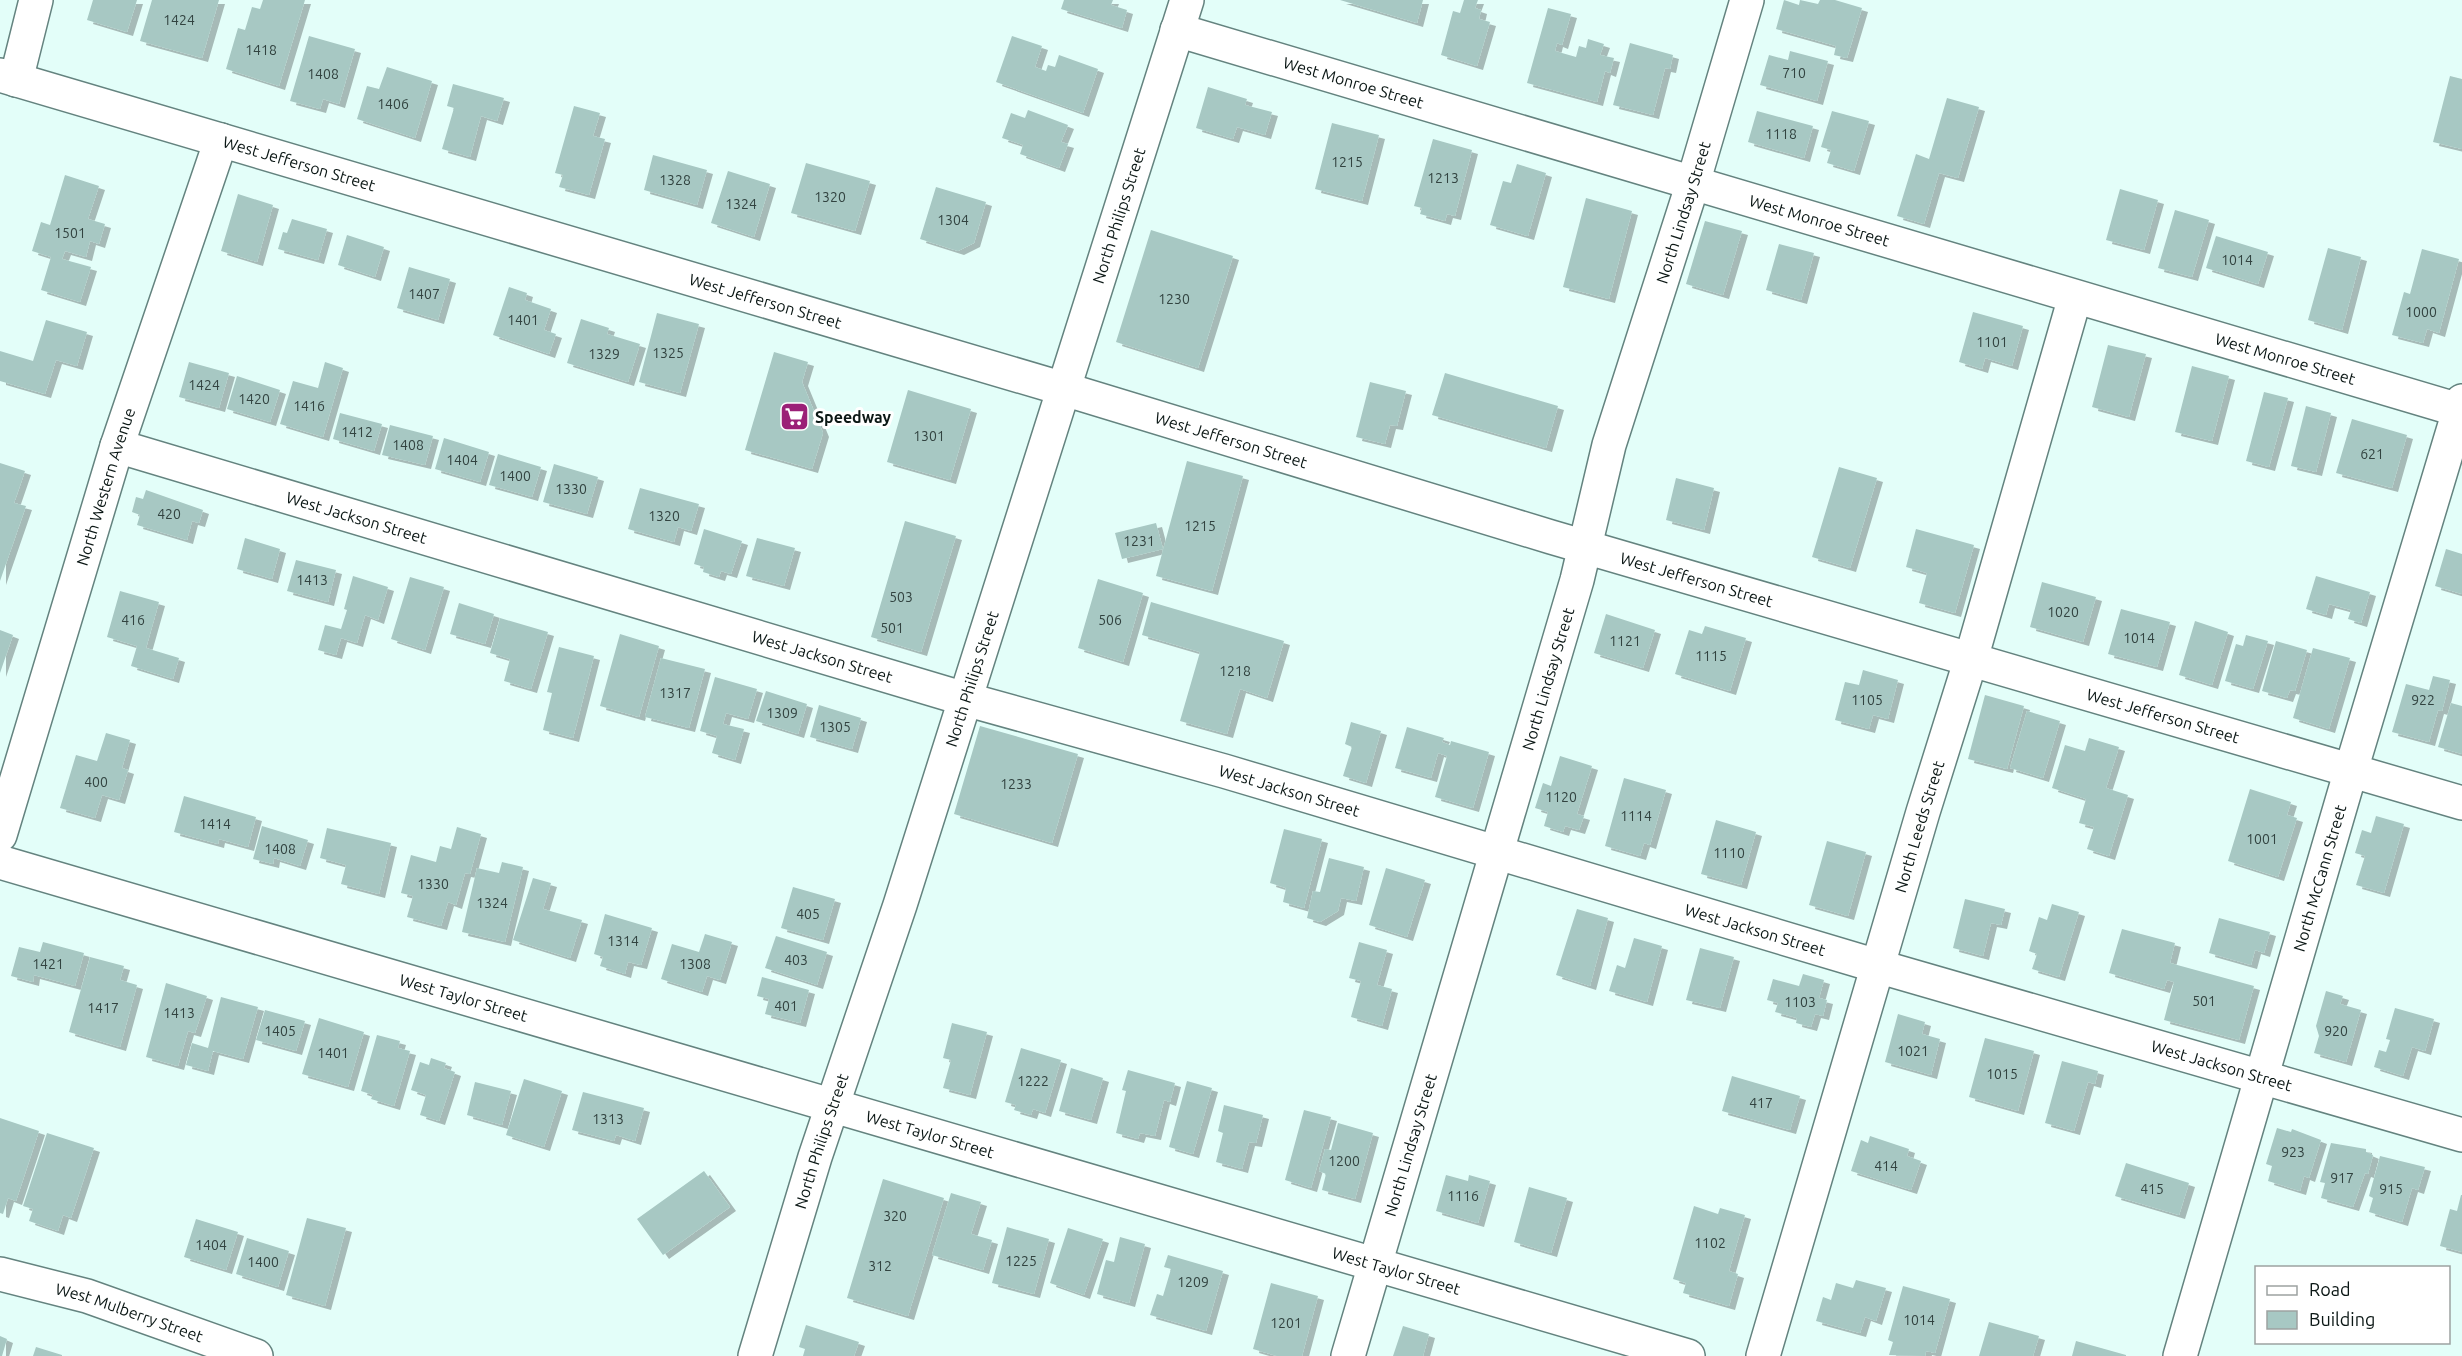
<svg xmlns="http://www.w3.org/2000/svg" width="2462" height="1356" viewBox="0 0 2462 1356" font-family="Ubuntu,sans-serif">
<defs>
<filter id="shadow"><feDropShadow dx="6" dy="4" stdDeviation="0" flood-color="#0004"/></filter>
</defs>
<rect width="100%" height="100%" fill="#e3fef9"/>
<!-- building -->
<path fill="#a7c8c3" filter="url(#shadow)" d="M93,0H137L127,32L87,20Z
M152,0H219L202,58L140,41Z
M263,0H305L279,86L226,69L238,28L245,30L252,7L260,9Z
M1064,0H1113L1111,5L1127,10L1122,28L1061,9Z
M1340,0H1423L1417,23Z
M1464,0H1478L1475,8L1481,10L1479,19L1490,22L1477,66L1441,55L1453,11L1460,13Z
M1784,0L1799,5L1800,0L1818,4L1820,0H1835L1862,8L1847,58L1834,55L1836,46L1776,29Z
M1548,8L1571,14L1562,45L1557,43L1555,51L1576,57L1579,46L1586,48L1588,39L1604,44L1600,55L1614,58L1610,73L1605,71L1597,102L1527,83Z
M309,36L355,49L339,104L323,99L320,109L290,101Z
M1012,36L1042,46L1035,67L1046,71L1048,65L1055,67L1059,55L1098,69L1083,113L996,82Z
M1630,43L1673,55L1670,69L1665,68L1653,115L1613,105Z
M1790,51L1828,61L1817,101L1760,85L1769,55L1788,60Z
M387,67L432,81L415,138L357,119L367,86L379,89Z
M2450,76L2462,79V149L2433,142Z
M453,84L504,98L497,121L481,116L470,157L442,149L454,108L447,106Z
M1208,87L1247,99L1245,105L1272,112L1265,135L1237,127L1233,139L1196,128Z
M1947,98L1979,107L1958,178L1939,173L1924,224L1897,216L1916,154L1929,159Z
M574,106L600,113L593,136L605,139L589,195L559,187L563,175L555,173Z
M1028,110L1068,125L1061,142L1068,144L1059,168L1020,154L1023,145L1002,138L1011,113L1025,118Z
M1757,111L1813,126L1804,158L1748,142Z
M1832,111L1869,121L1854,171L1827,163L1831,150L1821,147Z
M1332,123L1379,135L1362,201L1315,189Z
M1433,139L1472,150L1455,216L1447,214L1445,221L1420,214L1422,208L1414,206Z
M653,155L707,170L697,205L644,190Z
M806,163L870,181L855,231L791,213Z
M1517,164L1546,173L1528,236L1490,225L1503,181L1511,183Z
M728,171L770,184L754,237L711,223Z
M65,175L99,186L88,219L105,224L99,244L90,241L86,257L65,251L62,259L91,267L80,302L41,290L51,257L32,251L41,222L50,225Z
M936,187L986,202L974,243L958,251L920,239Z
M2120,189L2158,200L2144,250L2106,240Z
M238,194L273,205L257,262L221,251Z
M1586,198L1632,211L1609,299L1563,287Z
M2175,210L2209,220L2192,277L2158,268Z
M292,219L327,229L318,260L278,249L283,232L287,233Z
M1705,221L1742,231L1723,295L1686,284Z
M1151,230L1233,256L1198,368L1116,342Z
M347,235L384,247L375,277L338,265Z
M2216,236L2268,252L2258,284L2206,268Z
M1779,244L1814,253L1801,300L1766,290Z
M2328,248L2361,257L2342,330L2308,320Z
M2422,249L2459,259L2439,333L2427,329L2423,343L2392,335L2404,292L2410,294Z
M409,267L450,279L438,320L397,308Z
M509,287L527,293L525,300L551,309L544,330L556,334L549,354L493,335Z
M1973,312L2023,326L2012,366L1985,358L1982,369L1959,362Z
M657,313L699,324L680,393L639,382Z
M581,319L609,328L607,334L640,344L628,382L567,363Z
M46,320L87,332L77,366L56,360L45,394L0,381V351L33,361Z
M2108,345L2146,354L2129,417L2092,407Z
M774,352L808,362L802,382L823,433L812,469L745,450Z
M189,362L229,373L219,408L179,397Z
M325,362L343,368L323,437L280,424L293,381L318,388Z
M2192,366L2229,376L2212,441L2175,432Z
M1445,373L1558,406L1546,448L1432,415Z
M237,376L280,390L270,422L227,409Z
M1370,382L1406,391L1397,426L1390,425L1385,444L1356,437Z
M908,390L971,409L950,480L887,462Z
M2264,392L2288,398L2269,467L2246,461Z
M2306,406L2331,413L2316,472L2291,466Z
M340,413L382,424L374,451L333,439Z
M2352,419L2407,435L2392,488L2336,473Z
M390,425L433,436L425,465L382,455Z
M444,438L489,452L480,482L435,469Z
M498,454L541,467L532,497L489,485Z
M1187,461L1243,476L1212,591L1156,576Z
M0,463L25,471L14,503L26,506L0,581Z
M554,464L598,477L587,514L543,502Z
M1839,467L1877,478L1850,568L1812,557Z
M1676,478L1714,488L1704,530L1666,520Z
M640,488L699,504L691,531L678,527L674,542L628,529Z
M146,490L203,510L199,523L192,521L187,540L137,525L140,515L132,512L136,497L143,499Z
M905,521L956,536L921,652L871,637Z
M1156,523L1163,549L1122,559L1115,533Z
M704,529L742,541L731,574L721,571L719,577L703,572L704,567L694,564Z
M1916,529L1974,545L1955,613L1919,603L1927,573L1906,567Z
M245,538L280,549L272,579L237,569Z
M757,538L795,548L784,586L746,576Z
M2446,549L2462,554V594L2435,586Z
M296,560L336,570L328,602L287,591Z
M353,576L388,587L378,620L365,615L357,643L341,638L336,655L318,650L325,625L341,629L347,610L344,609Z
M2316,576L2370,592L2361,623L2348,619L2351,610L2329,604L2326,615L2306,609Z
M410,577L444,587L425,650L391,639Z
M1098,579L1143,593L1123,662L1078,648Z
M2042,582L2096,597L2083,642L2030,627Z
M120,591L159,602L146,648L179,658L173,679L131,666L137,646L107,637Z
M1151,602L1284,641L1267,698L1240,689L1227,734L1180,721L1200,652L1142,635Z
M459,603L494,614L485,644L450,634Z
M2121,609L2170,622L2157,667L2108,654Z
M1606,614L1655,630L1643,668L1594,653Z
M500,618L548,632L531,689L504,681L510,659L490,653Z
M2195,621L2228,632L2212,685L2179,675Z
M1705,626L1746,638L1730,691L1675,674L1689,630L1702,634Z
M0,630L13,635L0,673Z
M620,634L659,646L639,717L600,706Z
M2246,635L2268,641L2253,689L2225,681L2236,644L2243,646Z
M2276,641L2307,650L2295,691L2290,690L2287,698L2262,691Z
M559,647L594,656L573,738L543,730L552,693L547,692Z
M2313,648L2350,658L2329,729L2293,718Z
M661,658L705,669L689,728L645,717Z
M1863,670L1898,680L1888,719L1873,715L1869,729L1835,720L1845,682L1859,685Z
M2433,676L2450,680L2442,711L2438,710L2429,742L2392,732L2406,684L2429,690Z
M715,677L757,689L748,719L726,713L723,724L744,729L735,760L712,753L717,736L700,731Z
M766,691L807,704L798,734L756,721Z
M1985,695L2024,706L2007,769L1968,759Z
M2451,703L2462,706V754L2438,747Z
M819,705L861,718L852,749L810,737Z
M2027,711L2060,721L2043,778L2010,768Z
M1351,722L1381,731L1366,783L1343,776L1352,747L1345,744Z
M980,726L1078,754L1052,843L954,814Z
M1407,727L1444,738L1442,742L1450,745L1451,741L1489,752L1473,808L1435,797L1447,756L1438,753L1431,778L1395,768Z
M106,733L130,740L122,768L128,770L119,800L102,795L95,818L60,808L76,755L97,761Z
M2089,738L2119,747L2106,788L2128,795L2109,856L2087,849L2094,827L2079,823L2086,799L2052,788L2065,745L2085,751Z
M1560,756L1592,766L1577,814L1584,816L1579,830L1565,826L1563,832L1544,826L1548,812L1535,808L1543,783L1551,786Z
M1624,778L1666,790L1650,845L1644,843L1640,856L1605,846Z
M2250,789L2291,802L2287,815L2297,818L2278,877L2228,861Z
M184,796L256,817L248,847L219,839L218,844L174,832Z
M2376,816L2404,824L2384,893L2356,885L2365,856L2355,853L2362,830L2371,833Z
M1716,820L1756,832L1741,885L1701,874Z
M262,826L308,840L300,866L274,858L273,864L253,859Z
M457,827L481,834L470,874L465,873L456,905L448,902L441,926L407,917L413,896L401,893L411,855L436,862L440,846L451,849Z
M327,828L391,843L379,894L341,884L346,865L320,858Z
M1284,829L1322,839L1304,908L1283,902L1286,888L1270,883Z
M1827,841L1866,852L1848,916L1809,905Z
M1329,858L1364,867L1356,901L1341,898L1338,911L1320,922L1307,918L1313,891L1320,892Z
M502,862L523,867L505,942L462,932L477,868L499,873Z
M1386,868L1425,880L1407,937L1369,925Z
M533,878L551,883L543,909L582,920L570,958L513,940Z
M793,887L835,899L823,940L781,928Z
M1965,899L2005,909L2001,925L1991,923L1983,956L1953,948Z
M2052,904L2079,912L2059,977L2032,969L2037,954L2029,951L2039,917L2047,920Z
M1577,909L1608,918L1590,986L1556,975Z
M605,914L652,928L641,965L628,962L625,974L600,966L603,957L594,954Z
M2219,918L2270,932L2264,953L2255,950L2251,965L2209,953Z
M2122,929L2175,943L2170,963L2254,986L2239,1040L2164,1020L2174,982L2167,980L2164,989L2109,973Z
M705,934L732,942L720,980L707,976L702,992L661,979L672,944L699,952Z
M776,936L827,952L817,985L765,968Z
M1634,938L1662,946L1647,1002L1609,991L1617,965L1625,968Z
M43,942L84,953L75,986L34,975L33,982L11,976L19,947L40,952Z
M1359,942L1387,950L1377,985L1392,989L1382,1026L1351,1017L1361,981L1349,978Z
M1700,948L1734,957L1720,1008L1686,1000Z
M90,957L124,966L120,980L137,985L120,1047L69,1032Z
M1803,974L1824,980L1819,998L1827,1000L1823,1016L1815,1014L1811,1027L1796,1023L1797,1018L1775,1012L1778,1003L1767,1000L1773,979L1799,986Z
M762,977L809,990L800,1023L765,1014L769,999L757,996Z
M166,983L207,996L195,1033L188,1031L178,1066L146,1057Z
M2326,991L2343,996L2340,1004L2361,1010L2346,1062L2314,1053L2319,1036L2316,1026Z
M221,997L258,1007L243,1059L213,1051L208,1071L186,1065L192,1043L208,1048Z
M2395,1008L2434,1019L2425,1051L2412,1047L2403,1076L2374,1067L2379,1050L2386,1052L2390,1040L2386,1039Z
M265,1010L305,1021L296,1051L256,1040Z
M1898,1014L1925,1022L1922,1034L1940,1039L1931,1075L1885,1062Z
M319,1018L364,1032L348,1087L302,1074Z
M952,1023L987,1032L970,1095L943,1088L951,1060L943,1058Z
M377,1035L400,1041L398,1048L410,1051L394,1106L371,1099L373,1095L361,1091Z
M1985,1038L2034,1051L2018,1111L1969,1097Z
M1021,1048L1061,1060L1045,1113L1033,1109L1031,1115L1014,1110L1016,1105L1005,1102Z
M431,1058L446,1063L444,1068L455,1072L439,1121L420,1115L426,1095L411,1090L420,1062L429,1065Z
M2062,1061L2098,1071L2095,1084L2088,1082L2074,1131L2045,1123Z
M1071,1068L1103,1078L1091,1120L1059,1111Z
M1128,1070L1175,1083L1170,1102L1164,1100L1155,1136L1140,1133L1138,1139L1116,1133L1126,1091L1122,1090Z
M1732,1076L1800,1096L1790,1130L1722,1111Z
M524,1079L562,1091L544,1147L506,1135Z
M1187,1081L1212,1088L1193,1154L1169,1147Z
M475,1082L511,1091L502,1125L467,1115Z
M583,1092L644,1108L635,1141L616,1135L614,1141L572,1130Z
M1224,1105L1263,1115L1256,1143L1249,1142L1242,1169L1216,1162L1223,1133L1218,1131Z
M1304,1110L1331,1117L1311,1188L1285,1180Z
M0,1118L39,1131L16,1201L8,1198L3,1214L0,1213Z
M1338,1123L1373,1133L1355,1199L1322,1190L1326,1174L1319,1171L1325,1149L1331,1150Z
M2277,1128L2291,1132L2292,1129L2321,1140L2309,1178L2304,1176L2300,1191L2268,1181L2272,1166L2266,1164Z
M47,1133L94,1148L71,1218L63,1215L58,1231L29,1221L33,1209L23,1206Z
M1870,1136L1909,1149L1907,1156L1921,1161L1911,1190L1851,1171L1861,1140L1868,1143Z
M2331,1143L2366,1149V1152L2373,1155L2368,1174L2365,1173L2353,1207L2321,1198L2325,1183L2320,1182Z
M2380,1156L2425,1167L2418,1190L2412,1188L2402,1222L2369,1212L2373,1198L2369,1196Z
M2126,1163L2189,1183L2179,1215L2115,1196Z
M704,1171L730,1207L663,1255L637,1219Z
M1446,1175L1468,1181L1469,1175L1490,1181L1478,1223L1436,1211Z
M883,1179L944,1198L908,1316L847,1298Z
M1529,1187L1567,1198L1551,1253L1514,1242Z
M951,1193L981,1202L971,1234L992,1240L983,1270L932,1255Z
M2461,1195H2462V1252L2440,1246L2450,1209L2457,1211Z
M1694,1206L1718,1214L1720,1208L1745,1215L1729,1271L1738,1274L1729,1306L1683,1293L1686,1283L1673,1279Z
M307,1218L346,1228L325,1306L286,1295Z
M196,1219L238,1232L226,1270L184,1257Z
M1007,1227L1049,1239L1034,1294L992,1283Z
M1068,1228L1103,1239L1084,1295L1050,1283Z
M1120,1237L1145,1244L1129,1303L1097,1294L1106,1260L1114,1262Z
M247,1238L289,1251L278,1287L236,1274Z
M1168,1255L1223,1271L1206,1331L1150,1315L1157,1294L1163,1296L1171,1269L1164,1267Z
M1856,1280L1886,1288L1876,1321L1865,1317L1860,1333L1816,1321L1823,1297L1831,1300L1836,1283L1853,1288Z
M1271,1283L1318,1296L1302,1356H1277L1253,1349Z
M1903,1286L1950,1299L1935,1353L1926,1351L1925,1356L1889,1355L1893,1342L1888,1340Z
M1989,1322L2039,1336L2033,1356H1979Z
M806,1325L859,1342L854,1356H803L805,1349L799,1347Z
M1403,1326L1429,1334L1423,1356H1393Z
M0,1336L7,1339L2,1356H0Z
M2076,1341L2126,1355V1356H2072Z
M36,1347L62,1355V1356H33Z"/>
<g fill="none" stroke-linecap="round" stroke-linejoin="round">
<defs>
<g id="minor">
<path id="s1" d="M1177,30L2462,411"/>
<path id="s2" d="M0,75L1064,389L1551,537L2462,803"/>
<path d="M16,80L36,0"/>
<path id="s3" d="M117,446L965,699L1224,771L1877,966L2462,1135"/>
<path id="s4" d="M0,835L117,446L221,140"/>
<path id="s5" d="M0,862L1688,1356"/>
<path id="s6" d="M0,1274L87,1296L256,1356"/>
<path id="s7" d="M755,1356L815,1157L900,905L1187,0"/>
<path id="s8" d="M1348,1356L1577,580L1609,445L1693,183L1747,0"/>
<path id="s9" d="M1763,1356L1923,812L1971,659L2075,297"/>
<path id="s10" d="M2180,1356L2351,770L2462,401"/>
</g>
</defs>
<!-- minor casing -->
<use href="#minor" stroke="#64837f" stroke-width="36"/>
<!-- minor -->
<use href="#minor" stroke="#fff" stroke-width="33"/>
</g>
<!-- icons -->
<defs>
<symbol id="supermarket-square" viewBox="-11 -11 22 22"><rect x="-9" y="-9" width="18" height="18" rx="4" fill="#9b2077" stroke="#fff"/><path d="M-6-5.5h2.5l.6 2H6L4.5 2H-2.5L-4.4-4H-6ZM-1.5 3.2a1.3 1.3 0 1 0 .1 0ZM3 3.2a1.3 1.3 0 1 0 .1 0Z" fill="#fff"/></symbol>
</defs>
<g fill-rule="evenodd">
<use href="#supermarket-square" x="778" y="400" width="33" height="33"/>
</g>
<g text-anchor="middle" stroke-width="6" stroke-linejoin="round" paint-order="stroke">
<!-- number labels -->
<g font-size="14" fill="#324340">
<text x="179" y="25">1424</text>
<text x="261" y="55">1418</text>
<text x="1794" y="78">710</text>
<text x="323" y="79">1408</text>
<text x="393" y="109">1406</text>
<text x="1781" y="139">1118</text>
<text x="1347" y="167">1215</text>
<text x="1443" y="183">1213</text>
<text x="675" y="185">1328</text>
<text x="830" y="202">1320</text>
<text x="741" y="209">1324</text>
<text x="953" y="225">1304</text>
<text x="70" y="238">1501</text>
<text x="2237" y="265">1014</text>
<text x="424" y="299">1407</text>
<text x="1174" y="304">1230</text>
<text x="2421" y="317">1000</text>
<text x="523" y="325">1401</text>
<text x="1992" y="347">1101</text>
<text x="668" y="358">1325</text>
<text x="604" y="359">1329</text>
<text x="204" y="390">1424</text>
<text x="254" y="404">1420</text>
<text x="309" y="411">1416</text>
<text x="357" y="437">1412</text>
<text x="929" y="441">1301</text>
<text x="408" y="450">1408</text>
<text x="2372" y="459">621</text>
<text x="462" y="465">1404</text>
<text x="515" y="481">1400</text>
<text x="571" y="494">1330</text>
<text x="169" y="519">420</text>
<text x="664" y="521">1320</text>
<text x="1200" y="531">1215</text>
<text x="1139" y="546">1231</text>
<text x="312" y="585">1413</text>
<text x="901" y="602">503</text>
<text x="2063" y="617">1020</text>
<text x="133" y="625">416</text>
<text x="1110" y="625">506</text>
<text x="892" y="633">501</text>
<text x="2139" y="643">1014</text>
<text x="1625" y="646">1121</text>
<text x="1711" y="661">1115</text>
<text x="1235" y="676">1218</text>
<text x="675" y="698">1317</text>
<text x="1867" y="705">1105</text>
<text x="2423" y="705">922</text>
<text x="782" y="718">1309</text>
<text x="835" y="732">1305</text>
<text x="96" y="787">400</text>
<text x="1016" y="789">1233</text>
<text x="1561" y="802">1120</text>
<text x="1636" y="821">1114</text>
<text x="215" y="829">1414</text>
<text x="2262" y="844">1001</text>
<text x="280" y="854">1408</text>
<text x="1729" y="858">1110</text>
<text x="433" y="889">1330</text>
<text x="492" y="908">1324</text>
<text x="808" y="919">405</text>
<text x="623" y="946">1314</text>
<text x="796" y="965">403</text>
<text x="48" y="969">1421</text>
<text x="695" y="969">1308</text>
<text x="2204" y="1006">501</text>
<text x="1800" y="1007">1103</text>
<text x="786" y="1011">401</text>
<text x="103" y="1013">1417</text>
<text x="179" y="1018">1413</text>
<text x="280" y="1036">1405</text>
<text x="2336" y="1036">920</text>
<text x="1913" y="1056">1021</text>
<text x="333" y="1058">1401</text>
<text x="2002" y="1079">1015</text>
<text x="1033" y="1086">1222</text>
<text x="1761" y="1108">417</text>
<text x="608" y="1124">1313</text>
<text x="2293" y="1157">923</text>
<text x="1344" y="1166">1200</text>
<text x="1886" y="1171">414</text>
<text x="2342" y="1183">917</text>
<text x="2152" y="1194">415</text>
<text x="2391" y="1194">915</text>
<text x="1463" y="1201">1116</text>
<text x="895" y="1221">320</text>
<text x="1710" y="1248">1102</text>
<text x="211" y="1250">1404</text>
<text x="1021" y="1266">1225</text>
<text x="263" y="1267">1400</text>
<text x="880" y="1271">312</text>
<text x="1193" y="1287">1209</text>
<text x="1919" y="1325">1014</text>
<text x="1286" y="1328">1201</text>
</g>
<!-- street labels -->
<g font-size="16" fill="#0b1715" stroke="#fff">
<text dy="6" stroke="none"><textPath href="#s1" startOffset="184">West Monroe Street</textPath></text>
<text dy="6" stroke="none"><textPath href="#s2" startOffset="312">West Jefferson Street</textPath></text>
<text dy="6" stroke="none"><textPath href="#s8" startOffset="1192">North Lindsay Street</textPath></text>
<text dy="6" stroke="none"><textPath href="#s7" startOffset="1197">North Philips Street</textPath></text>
<text dy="6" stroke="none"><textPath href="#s1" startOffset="670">West Monroe Street</textPath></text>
<text dy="6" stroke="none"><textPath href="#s2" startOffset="798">West Jefferson Street</textPath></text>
<text dy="6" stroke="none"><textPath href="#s1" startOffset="1156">West Monroe Street</textPath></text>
<text dy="6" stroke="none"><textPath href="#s2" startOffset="1284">West Jefferson Street</textPath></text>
<text dy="6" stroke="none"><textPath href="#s4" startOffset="364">North Western Avenue</textPath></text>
<text dy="6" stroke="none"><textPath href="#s3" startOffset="250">West Jackson Street</textPath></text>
<text dy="6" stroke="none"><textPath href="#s2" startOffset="1770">West Jefferson Street</textPath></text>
<text dy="6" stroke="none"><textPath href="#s3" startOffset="736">West Jackson Street</textPath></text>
<text dy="6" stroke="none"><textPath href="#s7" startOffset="711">North Philips Street</textPath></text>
<text dy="6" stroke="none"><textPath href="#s8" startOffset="706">North Lindsay Street</textPath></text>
<text dy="6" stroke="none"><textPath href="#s2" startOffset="2256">West Jefferson Street</textPath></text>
<text dy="6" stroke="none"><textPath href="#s3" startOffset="1222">West Jackson Street</textPath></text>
<text dy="6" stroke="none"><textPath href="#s9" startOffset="552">North Leeds Street</textPath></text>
<text dy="6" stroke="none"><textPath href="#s10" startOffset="498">North McCann Street</textPath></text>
<text dy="6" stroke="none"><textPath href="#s3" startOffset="1708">West Jackson Street</textPath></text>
<text dy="6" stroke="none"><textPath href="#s5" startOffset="483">West Taylor Street</textPath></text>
<text dy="6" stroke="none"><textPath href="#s3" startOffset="2194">West Jackson Street</textPath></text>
<text dy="6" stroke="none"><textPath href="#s5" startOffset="969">West Taylor Street</textPath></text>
<text dy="6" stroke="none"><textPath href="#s7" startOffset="225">North Philips Street</textPath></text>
<text dy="6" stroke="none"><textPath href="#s8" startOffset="220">North Lindsay Street</textPath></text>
<text dy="6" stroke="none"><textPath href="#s5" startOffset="1455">West Taylor Street</textPath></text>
<text dy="6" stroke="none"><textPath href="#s6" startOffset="135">West Mulberry Street</textPath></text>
</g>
<!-- poi labels -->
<g font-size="16" font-weight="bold" fill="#0b1715" stroke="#fff" text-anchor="start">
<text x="815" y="423">Speedway</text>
</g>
</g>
<!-- legend -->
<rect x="2255" y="1266" width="195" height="78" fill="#ffffff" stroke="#9da2a1" stroke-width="1.5"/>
<rect x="2267" y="1286" width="30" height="9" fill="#ffffff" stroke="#9da2a1" stroke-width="1.5"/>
<text x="2309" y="1296" font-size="18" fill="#0b1715">Road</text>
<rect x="2267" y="1311" width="30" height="18" fill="#a7c8c3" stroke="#9da2a1" stroke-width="1.5"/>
<text x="2309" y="1326" font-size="18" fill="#0b1715">Building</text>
</svg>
